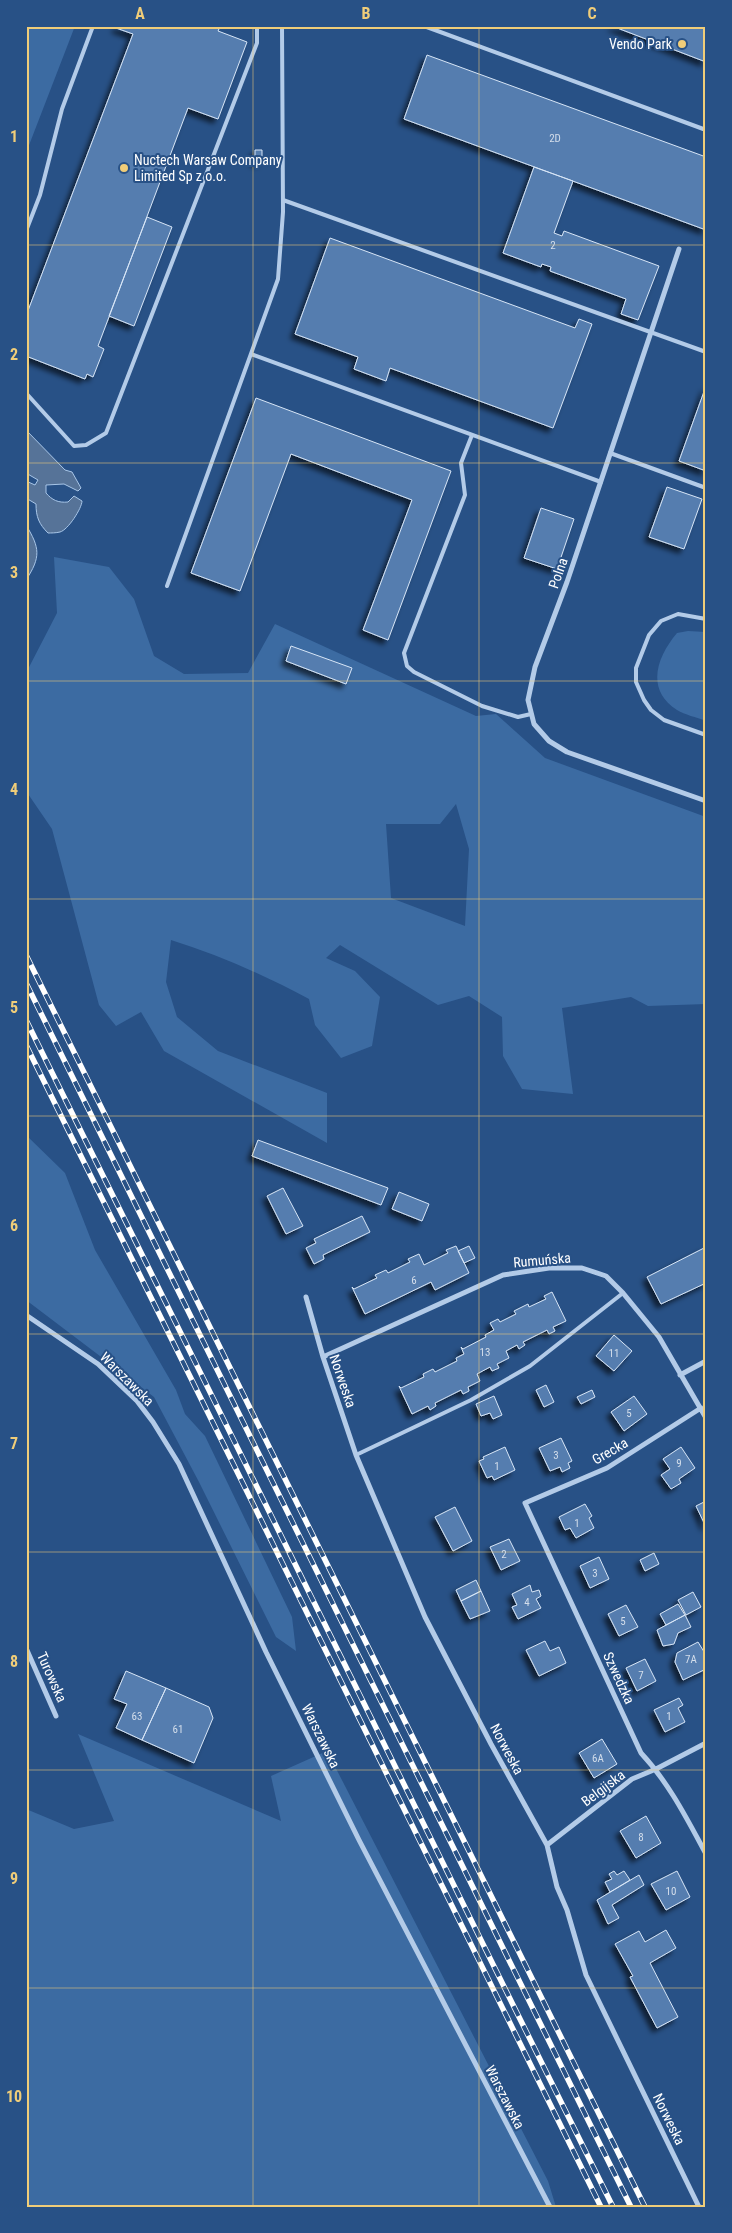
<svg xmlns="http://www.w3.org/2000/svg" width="732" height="2233" viewBox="0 0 732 2233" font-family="'Roboto Condensed',sans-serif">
<defs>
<filter id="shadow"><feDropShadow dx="-4.5" dy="4.5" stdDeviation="2.5" flood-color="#0009"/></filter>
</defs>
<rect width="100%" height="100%" fill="#285186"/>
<!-- green -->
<path fill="#3c6ba2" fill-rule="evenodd" d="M26,26H75L26,153Z
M54,557L109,567L134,599L154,656L184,674L248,673L275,624L476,716L496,714L545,758L706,817V1004L648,1006L631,997L562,1008L573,1094L522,1089L503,1056L502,1017L469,996L438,1005L340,945L326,958L355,971L380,997L372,1046L341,1058L315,1025L309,999C264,975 219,955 171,940L166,982L177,1017L218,1051L327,1093V1143L164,1051L141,1012L116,1026L99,1005L52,829L26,791V673L57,613ZM456,804L469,849L465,926L391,898L386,824H440Z
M688,631L706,632V721C696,717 685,715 677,710C645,689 657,657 677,633Z
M26,1135L65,1173L95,1250L176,1390L185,1414L205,1436L292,1617L296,1651L276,1637L199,1482L154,1397L26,1300Z
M78,1734L281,1821L271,1776L327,1751L548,2181L556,2207H26V1809L74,1829L114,1821Z"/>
<!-- water -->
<path fill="#567398" stroke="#a8c6e8" d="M26,430L65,470L72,472L81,488L78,491L64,484L46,485V493C52,500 58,503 68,502L74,496L82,501C82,508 68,530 60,532C56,533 51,533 48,533C39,524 36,517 36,504L26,498V481L35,485L38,480L26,473Z
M26,525C40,548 41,557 26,580Z"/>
<!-- building -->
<path fill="#547daf" stroke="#d7e5f6" filter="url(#shadow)" d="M117,26H213L219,29L218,31L247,42L218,119L188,108L98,346L104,349L93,377L87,374L85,379L26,356V316L133,34L116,28Z
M612,26H706V62Z
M427,55L706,157V230L404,119Z
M255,150H262V162H255Z
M534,167L573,181L554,233L562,236L564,231L659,266L638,320L621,314L626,299L550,271L551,267L542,264L541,267L503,253Z
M147,217L172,227L134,326L109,316Z
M330,238L575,328L579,319L592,324L553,428L390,368L386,381L354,369L358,357L295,334Z
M706,386V471L679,461Z
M256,398L451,471L388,640L363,630L412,500L291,454L240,591L191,573Z
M667,487L702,499L684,549L649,537Z
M541,508L574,519L557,569L524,558Z
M291,646L352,668L346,684L286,661Z
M258,1140L388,1188L381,1205L252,1156Z
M283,1188L303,1226L286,1234L267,1196Z
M399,1192L429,1204L422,1221L392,1209Z
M362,1216L370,1232L323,1255L324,1259L314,1264L306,1248L316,1243L314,1239Z
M456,1246L469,1273L435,1290L431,1282L365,1314L352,1287L354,1289L377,1278L375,1275L386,1270L388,1273L410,1262L408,1259L419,1254L424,1265L448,1253L446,1250Z
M469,1246L475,1258L464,1263L458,1251Z
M706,1247V1283L661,1304L647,1277Z
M552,1292L566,1321L553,1327L555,1331L549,1334L547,1330L523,1342L525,1345L519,1349L517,1345L506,1351L509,1358L497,1364L499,1368L492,1371L490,1367L477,1374L480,1381L468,1387L469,1391L463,1394L461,1390L435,1403L436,1406L430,1410L428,1406L412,1414L399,1386L401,1388L424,1377L423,1374L433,1369L435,1372L457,1361L456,1358L464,1354L461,1347L463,1349L486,1337L485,1335L494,1330L490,1323L498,1319L500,1322L516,1314L514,1311L528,1304L529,1307L546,1299L544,1296Z
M614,1335L632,1351L614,1371L596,1356Z
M546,1385L554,1402L544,1407L536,1390Z
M592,1390L595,1397L581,1404L577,1397Z
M494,1396L502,1415L493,1419L490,1413L481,1416L476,1404Z
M634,1396L647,1414L624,1431L611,1412Z
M561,1438L572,1461L568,1463L570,1468L562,1472L560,1467L550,1471L539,1448Z
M505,1447L515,1470L494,1480L492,1476L487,1478L479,1461L484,1459L483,1457Z
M681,1447L695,1468L679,1479L681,1483L671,1489L661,1475L670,1469L663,1459Z
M706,1501V1527L696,1506Z
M585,1504L592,1516L589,1518L594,1528L576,1538L570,1528L565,1530L559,1517Z
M455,1507L472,1541L453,1551L435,1517Z
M509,1539L520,1561L501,1570L490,1547Z
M654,1553L659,1564L645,1571L640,1560Z
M599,1557L609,1579L590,1588L580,1566Z
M476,1580L481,1591L461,1601L456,1590Z
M530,1585L532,1592L539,1590L541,1596L536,1599L541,1608L518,1619L512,1607L517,1605L512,1594Z
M481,1591L490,1611L470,1619L461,1601Z
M693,1592L701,1607L686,1615L678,1600Z
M678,1604L685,1615L666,1625L660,1614Z
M626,1605L638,1627L619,1636L608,1614Z
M685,1615L691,1627L678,1633L674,1644L663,1646L657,1630Z
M545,1641L550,1651L559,1647L566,1663L539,1676L526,1650Z
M698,1642L706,1655V1669L683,1680L675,1662L677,1653Z
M645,1659L656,1681L637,1691L626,1668Z
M126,1671L166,1688L142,1740L116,1728L127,1704L114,1699Z
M166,1688L209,1707L213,1718L194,1763L142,1740Z
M679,1698L683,1705L678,1708L685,1722L665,1732L654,1710Z
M602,1739L617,1764L594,1778L579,1753Z
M646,1816L661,1843L636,1858L620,1831Z
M614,1871L617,1875L624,1871L630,1880L610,1892L605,1882L612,1879L609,1874Z
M677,1871L690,1897L666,1910L651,1884Z
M639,1875L644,1885L612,1905L619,1918L608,1924L597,1900Z
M666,1930L676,1948L650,1963L678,2017L657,2028L630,1977L633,1976L615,1944L639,1931L645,1942Z"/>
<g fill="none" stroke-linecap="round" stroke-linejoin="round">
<!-- lane -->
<path stroke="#b3cbe8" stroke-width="4" d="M424,26L706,130
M283,200L706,352
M26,231L40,195L62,109L93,26
M251,354L601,482
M26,393L74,446L86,445L106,433L257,43V26
M472,435L461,463L465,495L404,653L407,666L414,672L482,706L518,717L531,714
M610,453L706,488
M167,586L278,279L283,212L282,26
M706,619L678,614L661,621L649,635L636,668V682L644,700L651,710L664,720L706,735
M356,1455L471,1400L530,1366L623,1293"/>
<!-- street -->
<path stroke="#b3cbe8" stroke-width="5" d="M679,249L567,582L535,667L528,700L534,724L549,741L567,752L706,801
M306,1297L323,1357L356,1455L425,1617L491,1744L547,1845L557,1887L567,1910L586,1975L699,2207
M26,1315L98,1364L137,1401L153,1422L179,1464L266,1652L359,1840L550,2207
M323,1357L503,1275L549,1268H582L606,1276L623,1293L659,1337L706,1418
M680,1375L706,1361
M701,1408L607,1468L525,1503L641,1753C669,1783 687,1819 706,1854
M26,1648L56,1716
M547,1845L632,1779L656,1769L706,1743"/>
<defs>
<path id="rail" d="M26,955L645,2207
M26,983L631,2207
M26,1020L613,2207
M26,1045L601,2207"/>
</defs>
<!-- rail casing -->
<use href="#rail" stroke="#fff" stroke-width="5.5"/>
<!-- rail -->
<use href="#rail" stroke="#285186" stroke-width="4" stroke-dasharray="11" stroke-linecap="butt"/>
</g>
<!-- grid -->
<path fill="none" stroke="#f0cd79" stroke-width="1" stroke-opacity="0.55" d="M253,26V2207M479,26V2207M26,245H706M26,463H706M26,681H706M26,899H706M26,1116H706M26,1334H706M26,1552H706M26,1770H706M26,1988H706"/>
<!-- markers -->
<g fill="#f0cd79" stroke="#285186" stroke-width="2">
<circle cx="682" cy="44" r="5"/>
<circle cx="124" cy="168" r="5"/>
</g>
<g text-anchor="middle" stroke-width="4" stroke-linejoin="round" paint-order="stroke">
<!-- number labels -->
<g font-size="11" fill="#d4deeb">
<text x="555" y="142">2D</text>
<text x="553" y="249">2</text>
<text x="414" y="1284">6</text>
<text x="485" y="1356">13</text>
<text x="614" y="1357">11</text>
<text x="629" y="1417">5</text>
<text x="556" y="1459">3</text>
<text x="679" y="1467">9</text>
<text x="497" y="1470">1</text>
<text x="577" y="1527">1</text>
<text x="504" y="1558">2</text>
<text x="595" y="1577">3</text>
<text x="527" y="1606">4</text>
<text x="623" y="1625">5</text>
<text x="691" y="1663">7A</text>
<text x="641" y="1679">7</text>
<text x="137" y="1720">63</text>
<text x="669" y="1720">1</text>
<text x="178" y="1733">61</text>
<text x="598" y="1762">6A</text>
<text x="641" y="1841">8</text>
<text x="671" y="1895">10</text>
</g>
<!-- poi labels -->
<g font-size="14" fill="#fff" stroke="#285186" text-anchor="end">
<text x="672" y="49">Vendo Park</text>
<text x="134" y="165" text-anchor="start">Nuctech Warsaw Company<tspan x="134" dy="16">Limited Sp z o.o.</tspan></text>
</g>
<!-- street labels -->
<g font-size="14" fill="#fff" stroke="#285186">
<text transform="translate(558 573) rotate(-71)" y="5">Polna</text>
<text transform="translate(542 1260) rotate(-5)" y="5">Rumuńska</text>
<text transform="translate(127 1379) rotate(45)" y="5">Warszawska</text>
<text transform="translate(343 1381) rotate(71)" y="5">Norweska</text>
<text transform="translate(610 1451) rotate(-30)" y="5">Grecka</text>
<text transform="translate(52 1677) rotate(66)" y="5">Turowska</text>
<text transform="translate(619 1678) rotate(65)" y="5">Szwedzka</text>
<text transform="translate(321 1736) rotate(64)" y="5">Warszawska</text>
<text transform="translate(507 1749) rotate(62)" y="5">Norweska</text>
<text transform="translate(603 1788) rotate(-37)" y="5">Belgijska</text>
<text transform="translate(505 2097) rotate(63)" y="5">Warszawska</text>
<text transform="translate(669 2119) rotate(64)" y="5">Norweska</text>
</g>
</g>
<!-- border -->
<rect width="732" height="2233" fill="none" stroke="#285186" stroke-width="55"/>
<rect x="28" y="28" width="676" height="2178" fill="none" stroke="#f0cd79" stroke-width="2"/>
<g font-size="16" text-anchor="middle" font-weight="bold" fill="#f0cd79">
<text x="140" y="19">A</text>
<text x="366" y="19">B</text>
<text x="592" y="19">C</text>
<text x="14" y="142">1</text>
<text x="14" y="360">2</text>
<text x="14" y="578">3</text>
<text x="14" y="795">4</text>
<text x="14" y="1013">5</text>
<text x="14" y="1231">6</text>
<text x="14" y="1449">7</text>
<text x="14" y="1667">8</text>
<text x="14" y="1884">9</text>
<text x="14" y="2102">10</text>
</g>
</svg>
